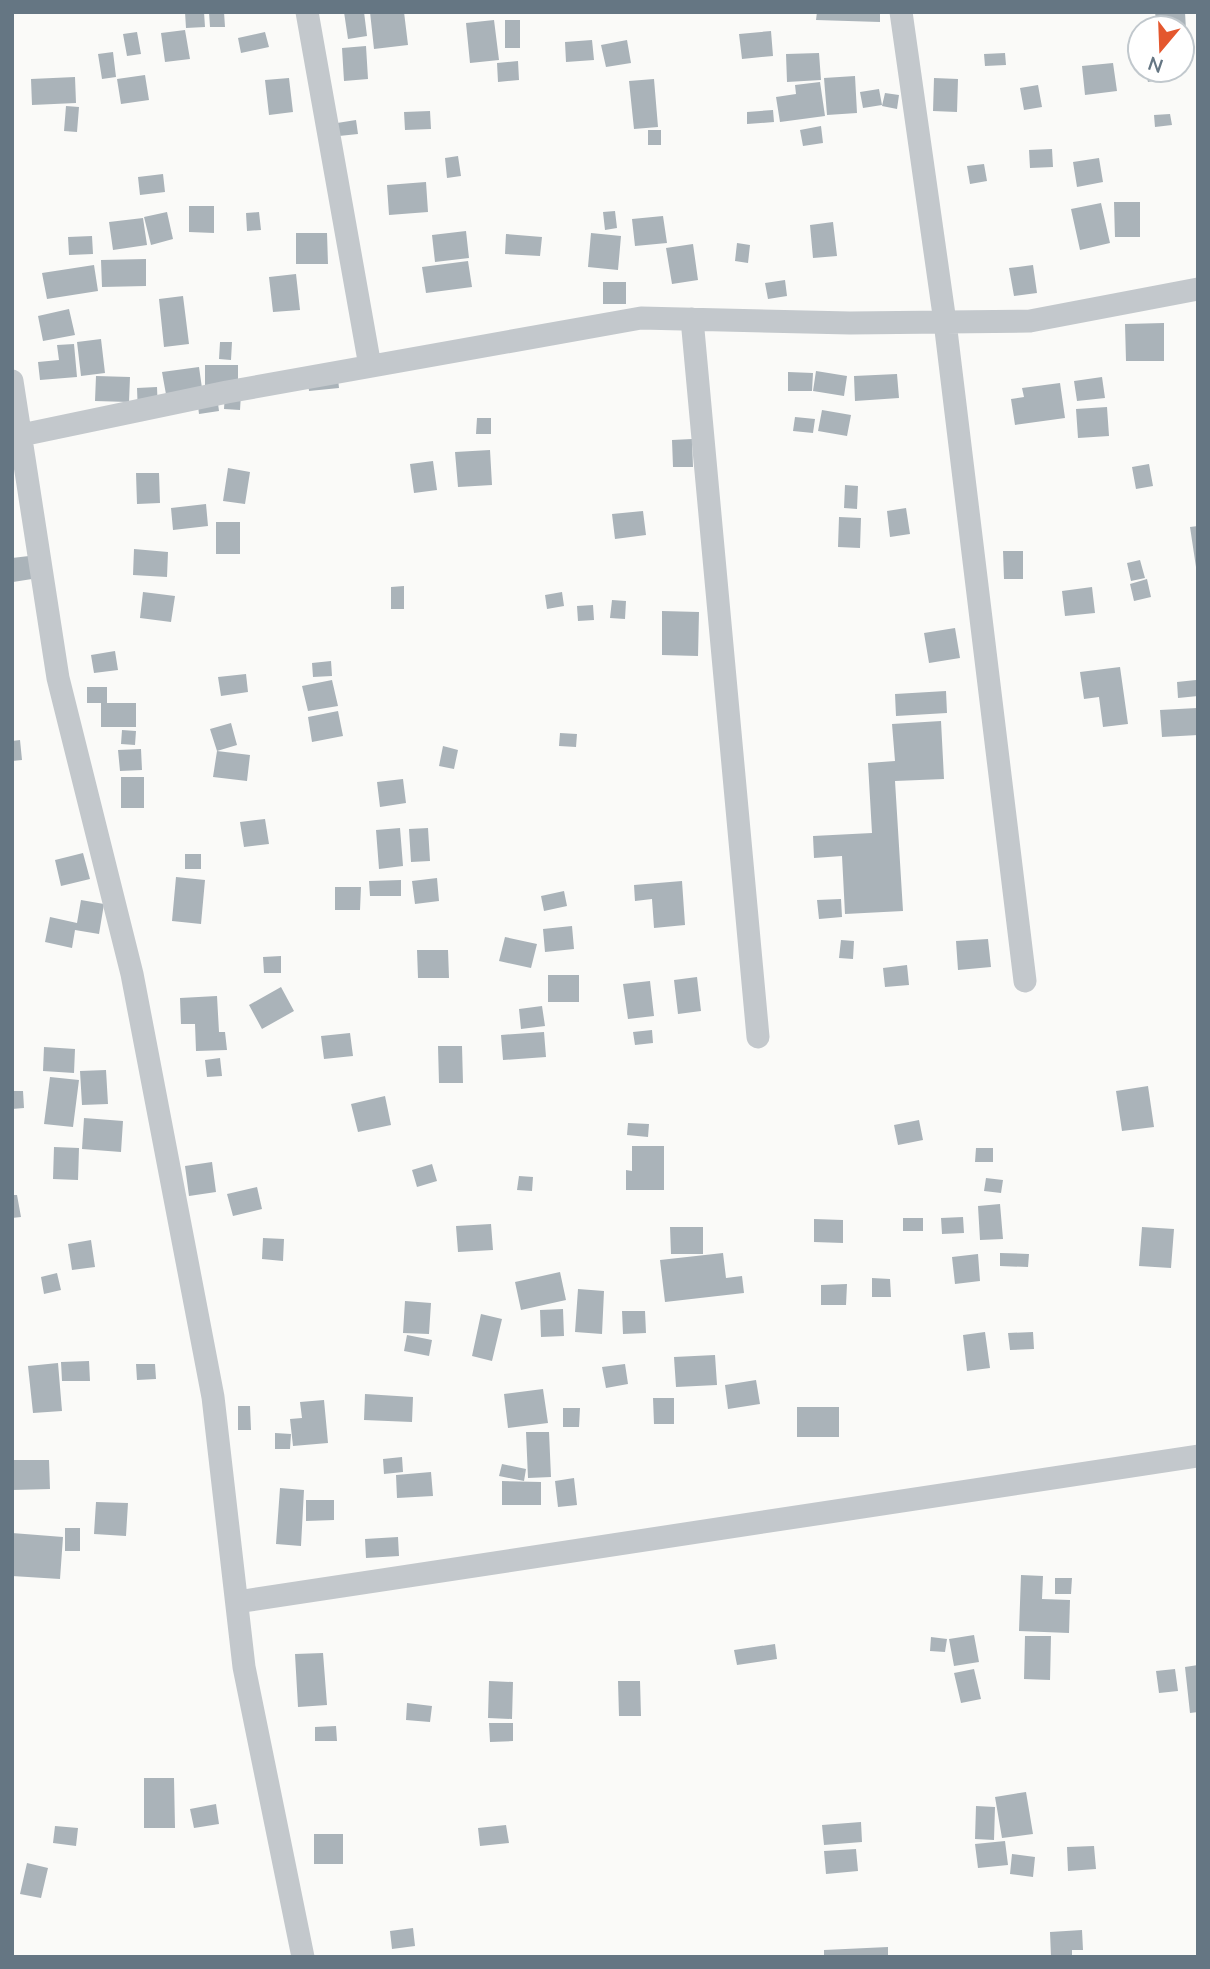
<svg xmlns="http://www.w3.org/2000/svg" width="1210" height="1969" viewBox="0 0 1210 1969" font-family="Mulish,sans-serif">
<rect width="100%" height="100%" fill="#fafaf8"/>
<!-- building -->
<path fill="#aab3b9" d="M185,12H204L205,27L186,28Z
M209,12H224L225,27H210Z
M344,12H364L367,36L348,39Z
M370,12H404L408,45L374,49Z
M817,12H880V22L816,20Z
M1155,12H1185L1186,30L1182,31V28H1157Z
M494,20L499,60L470,63L466,23Z
M505,20H520V48H505Z
M185,30L190,59L165,62L161,33Z
M771,31L773,56L742,59L739,34Z
M137,32L141,54L127,56L123,34Z
M265,32L269,47L241,53L238,38Z
M592,40L594,60L566,62L565,42Z
M627,40L631,63L606,67L601,45Z
M366,46L368,79L344,81L342,48Z
M113,52L116,77L102,79L98,54Z
M819,53L821,80L787,82L786,54Z
M1005,53L1006,65L985,66L984,54Z
M518,61L519,80L498,82L497,63Z
M1113,63L1117,91L1085,95L1082,66Z
M1145,70H1161L1163,79L1148,82Z
M145,75L149,100L121,104L117,79Z
M855,76L857,113L827,115L824,78Z
M75,77L76,103L32,105L31,79Z
M289,78L293,112L269,115L265,80Z
M934,78L958,79L957,112L933,111Z
M654,79L658,127L634,129L629,81Z
M820,82L825,116L780,122L776,97L796,94L795,85Z
M1038,85L1042,107L1024,110L1020,88Z
M879,89L882,105L863,108L860,92Z
M885,93L899,95L897,109L882,106Z
M66,106L79,107L77,132L64,131Z
M773,110L774,122L747,124V112Z
M430,111L431,129L405,130L404,112Z
M1170,114L1172,125L1155,127L1154,115Z
M356,120L358,134L339,136L337,123Z
M821,126L823,143L803,146L800,130Z
M648,130H661V145H648Z
M1052,149L1053,167L1030,168L1029,150Z
M458,156L461,176L447,178L445,158Z
M1099,158L1103,182L1077,187L1073,162Z
M984,164L987,181L970,184L967,166Z
M163,174L165,192L140,195L138,177Z
M426,182L428,212L389,215L387,185Z
M1114,202H1140V237H1115Z
M1101,203L1110,243L1080,250L1071,209Z
M189,206H214V233L189,232Z
M615,211L617,228L605,230L603,212Z
M167,212L173,239L151,245L144,217Z
M259,212L261,230L247,231L246,213Z
M663,216L667,243L635,246L632,219Z
M143,218L147,245L113,250L109,222Z
M833,222L837,256L813,258L810,225Z
M466,231L469,258L435,262L432,235Z
M296,233H327L328,264H296Z
M591,233L621,236L618,270L588,267Z
M506,234L542,237L540,256L505,254Z
M92,236L93,254L69,255L68,237Z
M737,243L750,245L748,263L735,261Z
M693,244L698,280L672,284L666,248Z
M146,259V286L102,287L101,260Z
M468,261L472,287L426,293L422,267Z
M94,265L98,291L47,299L42,273Z
M1033,265L1037,293L1014,296L1009,268Z
M296,274L300,310L273,312L269,277Z
M785,280L787,296L768,299L765,283Z
M603,282H626V304H603Z
M183,296L189,344L164,347L159,299Z
M69,309L75,335L43,341L38,316Z
M1164,323V361H1126L1125,324Z
M101,339L105,373L81,376L77,342Z
M220,342H232L231,360L219,359Z
M74,344L77,377L40,380L38,362L59,360L57,345Z
M205,365H238V391H205Z
M199,367L203,395L167,400L162,372Z
M337,369L339,388L309,391L307,372Z
M816,371L847,376L844,396L813,391Z
M788,372L813,373L812,391H788Z
M897,374L899,398L855,401L854,376Z
M96,376L130,377L129,402L95,401Z
M1102,377L1105,398L1077,401L1074,381Z
M1060,383L1065,418L1015,425L1011,399L1024,397L1022,388Z
M157,387L158,413L138,414L137,388Z
M225,393L241,394L240,410L224,409Z
M217,396L219,411L199,414L197,398Z
M1107,407L1109,436L1078,438L1076,409Z
M822,410L851,415L847,436L818,431Z
M795,417L815,419L813,433L793,431Z
M477,418H491V434H476Z
M692,439L693,467H673L672,440Z
M490,450L492,485L458,487L455,452Z
M433,461L437,490L414,493L410,464Z
M1149,464L1153,486L1136,489L1132,467Z
M228,468L250,472L245,504L223,501Z
M136,473H159L160,503L137,504Z
M845,485L858,486L857,509L844,508Z
M206,504L208,526L173,530L171,508Z
M906,508L910,534L890,537L887,511Z
M643,511L646,535L615,539L612,514Z
M839,517L861,518L860,548L838,547Z
M216,522H240V554H216Z
M1198,526V567H1196L1190,527Z
M134,549L168,552L167,577L133,575Z
M1003,551H1023V579H1004Z
M29,556L32,579L13,582L12,558Z
M1140,560L1145,578L1131,581L1127,563Z
M1147,579L1151,597L1134,601L1130,584Z
M404,586V609H391V587Z
M1092,587L1095,613L1065,616L1062,591Z
M143,592L175,596L171,622L140,618Z
M562,592L564,606L547,609L545,595Z
M612,600L626,601L625,619L610,618Z
M593,605L594,620L578,621L577,606Z
M662,611L699,612L698,656L662,655Z
M955,628L960,658L929,663L924,633Z
M115,651L118,670L94,673L91,655Z
M331,661L332,676L313,677L312,663Z
M1120,667L1128,724L1103,727L1099,697L1084,699L1080,672Z
M246,674L248,692L221,696L218,677Z
M332,680L338,706L308,711L302,686Z
M1196,680L1198,696L1178,698L1177,682Z
M87,687H107V703H136V727H101V703H87Z
M946,691L947,713L896,716L895,694Z
M1197,708L1198,735L1162,737L1160,710Z
M338,711L343,736L312,742L308,717Z
M941,721L944,779L895,781L903,911L845,914L842,856L814,858L813,836L872,833L868,763L895,761L892,724Z
M231,723L237,745L217,751L250,755L247,781L213,777L217,751L210,729Z
M122,730L136,731L135,745L121,744Z
M560,733L577,734L576,747L559,746Z
M20,740L22,760L12,761V741Z
M443,746L458,750L454,769L439,766Z
M141,749L142,770L120,771L118,750Z
M121,777H144V808H121Z
M403,779L406,803L380,807L377,782Z
M265,819L269,844L244,847L240,822Z
M400,828L403,866L379,869L376,830Z
M428,828L430,861L411,862L409,829Z
M83,853L90,879L61,886L55,860Z
M185,854H201V869H185Z
M176,877L205,880L201,924L172,921Z
M437,878L439,901L415,904L412,881Z
M401,880V896H370L369,881Z
M682,881L685,925L654,928L652,899L635,901L634,885Z
M335,887H361L360,910H335Z
M564,891L567,906L544,911L541,896Z
M841,899L842,917L819,919L817,900Z
M81,900L104,904L99,934L75,930L72,948L45,942L50,917L77,923Z
M572,926L574,949L545,952L543,929Z
M505,937L537,944L531,968L499,961Z
M988,939L991,967L958,970L956,941Z
M841,940L854,941L853,959L839,958Z
M417,950H448L449,978H418Z
M281,956V973H264L263,957Z
M907,965L909,985L885,987L883,968Z
M548,975H579V1002H548Z
M697,977L701,1011L678,1014L674,980Z
M650,981L654,1016L628,1019L623,984Z
M281,987L294,1011L262,1029L249,1005Z
M217,996L219,1032H225L227,1050L196,1051L195,1024H181L180,998Z
M542,1006L545,1026L521,1029L519,1009Z
M652,1030L653,1043L635,1045L633,1032Z
M544,1032L546,1057L503,1060L501,1035Z
M350,1033L353,1056L324,1059L321,1036Z
M438,1046H462L463,1083H439Z
M44,1047L75,1049L74,1073L43,1071Z
M220,1058L222,1076L207,1077L205,1060Z
M106,1070L108,1104L82,1105L80,1071Z
M50,1077L79,1080L73,1127L44,1124Z
M1148,1086L1154,1127L1122,1131L1116,1091Z
M12,1091H23L24,1108L12,1109Z
M385,1096L391,1125L358,1132L351,1104Z
M84,1118L123,1121L121,1152L82,1149Z
M919,1120L923,1140L898,1145L894,1125Z
M628,1123L649,1124L648,1137L627,1135Z
M632,1146H664V1190H626V1170L632,1171Z
M54,1147L79,1148L78,1180L53,1179Z
M976,1148H993V1162H975Z
M212,1162L216,1192L189,1196L185,1166Z
M432,1164L437,1181L417,1187L412,1170Z
M519,1176L533,1177L532,1191L517,1190Z
M986,1178L1003,1180L1001,1193L984,1191Z
M257,1187L262,1209L233,1216L227,1194Z
M12,1195H17L21,1217L12,1218Z
M1000,1204L1003,1239L980,1240L978,1206Z
M963,1217L964,1233L942,1234L941,1218Z
M903,1218H923V1231H903Z
M814,1219L843,1220V1243L814,1242Z
M491,1224L493,1250L458,1252L456,1226Z
M670,1227H703V1254H671Z
M1142,1227L1174,1229L1171,1268L1139,1266Z
M263,1238L284,1239L283,1261L262,1259Z
M91,1240L95,1267L72,1270L68,1244Z
M723,1253L726,1278L742,1276L744,1293L665,1302L660,1260Z
M1000,1253L1029,1254L1028,1267L1000,1266Z
M978,1254L980,1281L955,1284L952,1257Z
M560,1272L566,1300L521,1310L515,1282Z
M57,1273L61,1290L44,1294L41,1277Z
M872,1278L890,1279L891,1297H872Z
M847,1284L846,1305H821V1285Z
M578,1289L604,1291L602,1334L575,1332Z
M405,1301L431,1303L429,1334L403,1333Z
M563,1309L564,1336L541,1337L540,1310Z
M622,1311H645L646,1333L623,1334Z
M481,1314L502,1319L492,1361L472,1356Z
M985,1332L990,1368L967,1371L963,1335Z
M1033,1332L1034,1349L1010,1350L1008,1333Z
M407,1335L432,1340L429,1356L404,1351Z
M715,1355L717,1385L676,1387L674,1357Z
M89,1361L90,1381H62L61,1362Z
M58,1363L62,1411L33,1413L28,1366Z
M136,1364H155L156,1379L137,1380Z
M625,1364L628,1384L606,1388L602,1367Z
M756,1380L760,1404L728,1409L725,1385Z
M543,1389L548,1423L508,1428L504,1394Z
M365,1394L413,1397L412,1422L364,1420Z
M653,1398H674V1424H654Z
M324,1400L328,1443L293,1446L290,1419L302,1418L300,1402Z
M238,1406H250L251,1430H238Z
M797,1407H839V1437H797Z
M563,1408H580L579,1427H563Z
M526,1432H549L551,1477L528,1478Z
M275,1433L291,1434L290,1449H275Z
M402,1457L403,1472L384,1474L383,1459Z
M12,1460H49L50,1489L12,1490Z
M502,1464L526,1469L524,1481L499,1476Z
M431,1472L433,1496L397,1498L396,1475Z
M574,1478L577,1505L558,1507L555,1481Z
M502,1481L541,1482V1505H502Z
M280,1488L304,1490L301,1546L276,1544Z
M306,1500H334V1520L306,1521Z
M96,1502L128,1503L126,1536L94,1534Z
M65,1528H80V1551H65Z
M12,1533L63,1537L60,1579L12,1576Z
M398,1537L399,1556L366,1558L365,1539Z
M1021,1575L1043,1576L1042,1599L1070,1600L1069,1633L1019,1631Z
M1055,1578H1072L1071,1594H1055Z
M974,1635L979,1662L954,1666L949,1639Z
M1025,1636H1051L1050,1680L1024,1679Z
M931,1637L947,1639L945,1652L930,1651Z
M775,1644L777,1659L737,1665L734,1650Z
M323,1653L327,1705L298,1707L295,1654Z
M1198,1665V1712L1190,1713L1185,1667Z
M974,1669L981,1699L961,1703L954,1673Z
M1175,1669L1178,1691L1159,1693L1156,1671Z
M489,1681L513,1682L512,1719L488,1718Z
M618,1681H640L641,1716H619Z
M407,1703L432,1706L430,1722L406,1720Z
M489,1723H513V1741L490,1742Z
M336,1726L337,1741H315V1727Z
M144,1778H174L175,1828H144Z
M1026,1792L1033,1834L1002,1838L995,1797Z
M216,1804L219,1824L194,1828L190,1809Z
M976,1806L995,1807L994,1840L975,1839Z
M861,1822L862,1842L824,1845L822,1825Z
M506,1825L509,1843L480,1846L478,1828Z
M55,1826L78,1828L76,1846L53,1843Z
M314,1834H343V1864H314Z
M1005,1841L1008,1865L978,1868L975,1844Z
M1094,1846L1096,1869L1068,1871L1067,1847Z
M856,1849L858,1871L826,1874L824,1851Z
M1012,1854L1035,1857L1033,1877L1010,1874Z
M27,1863L48,1868L41,1898L20,1894Z
M413,1928L415,1946L392,1949L390,1931Z
M1082,1930L1083,1950H1072V1957H1051L1050,1932Z
M888,1947V1957H824V1950Z"/>
<g fill="none" stroke-linecap="round" stroke-linejoin="round">
<!-- minor -->
<path stroke="#c3c8cc" stroke-width="23" d="M307,12L370,366
M901,12L945,322L1025,981
M692,319L758,1037
M12,381L58,678L132,974L213,1397L244,1667L303,1957
M12,437L227,392L641,318L850,323L1030,321L1198,289
M237,1602L1198,1456"/>
</g>
<!-- border -->
<rect width="1210" height="1969" fill="none" stroke="#657683" stroke-width="28"/>
<!-- north arrow -->
<g transform="translate(1161 49) rotate(199)"><circle r="33" fill="#ffffff" stroke="#c1c8cd" stroke-width="2"/>
<path d="M0-5L12 26L0 18L-12 26Z" fill="#e4572e"/>
<text y="-10" font-size="19" font-weight="bold" text-anchor="middle" fill="#657683">N</text>
</g>
</svg>
